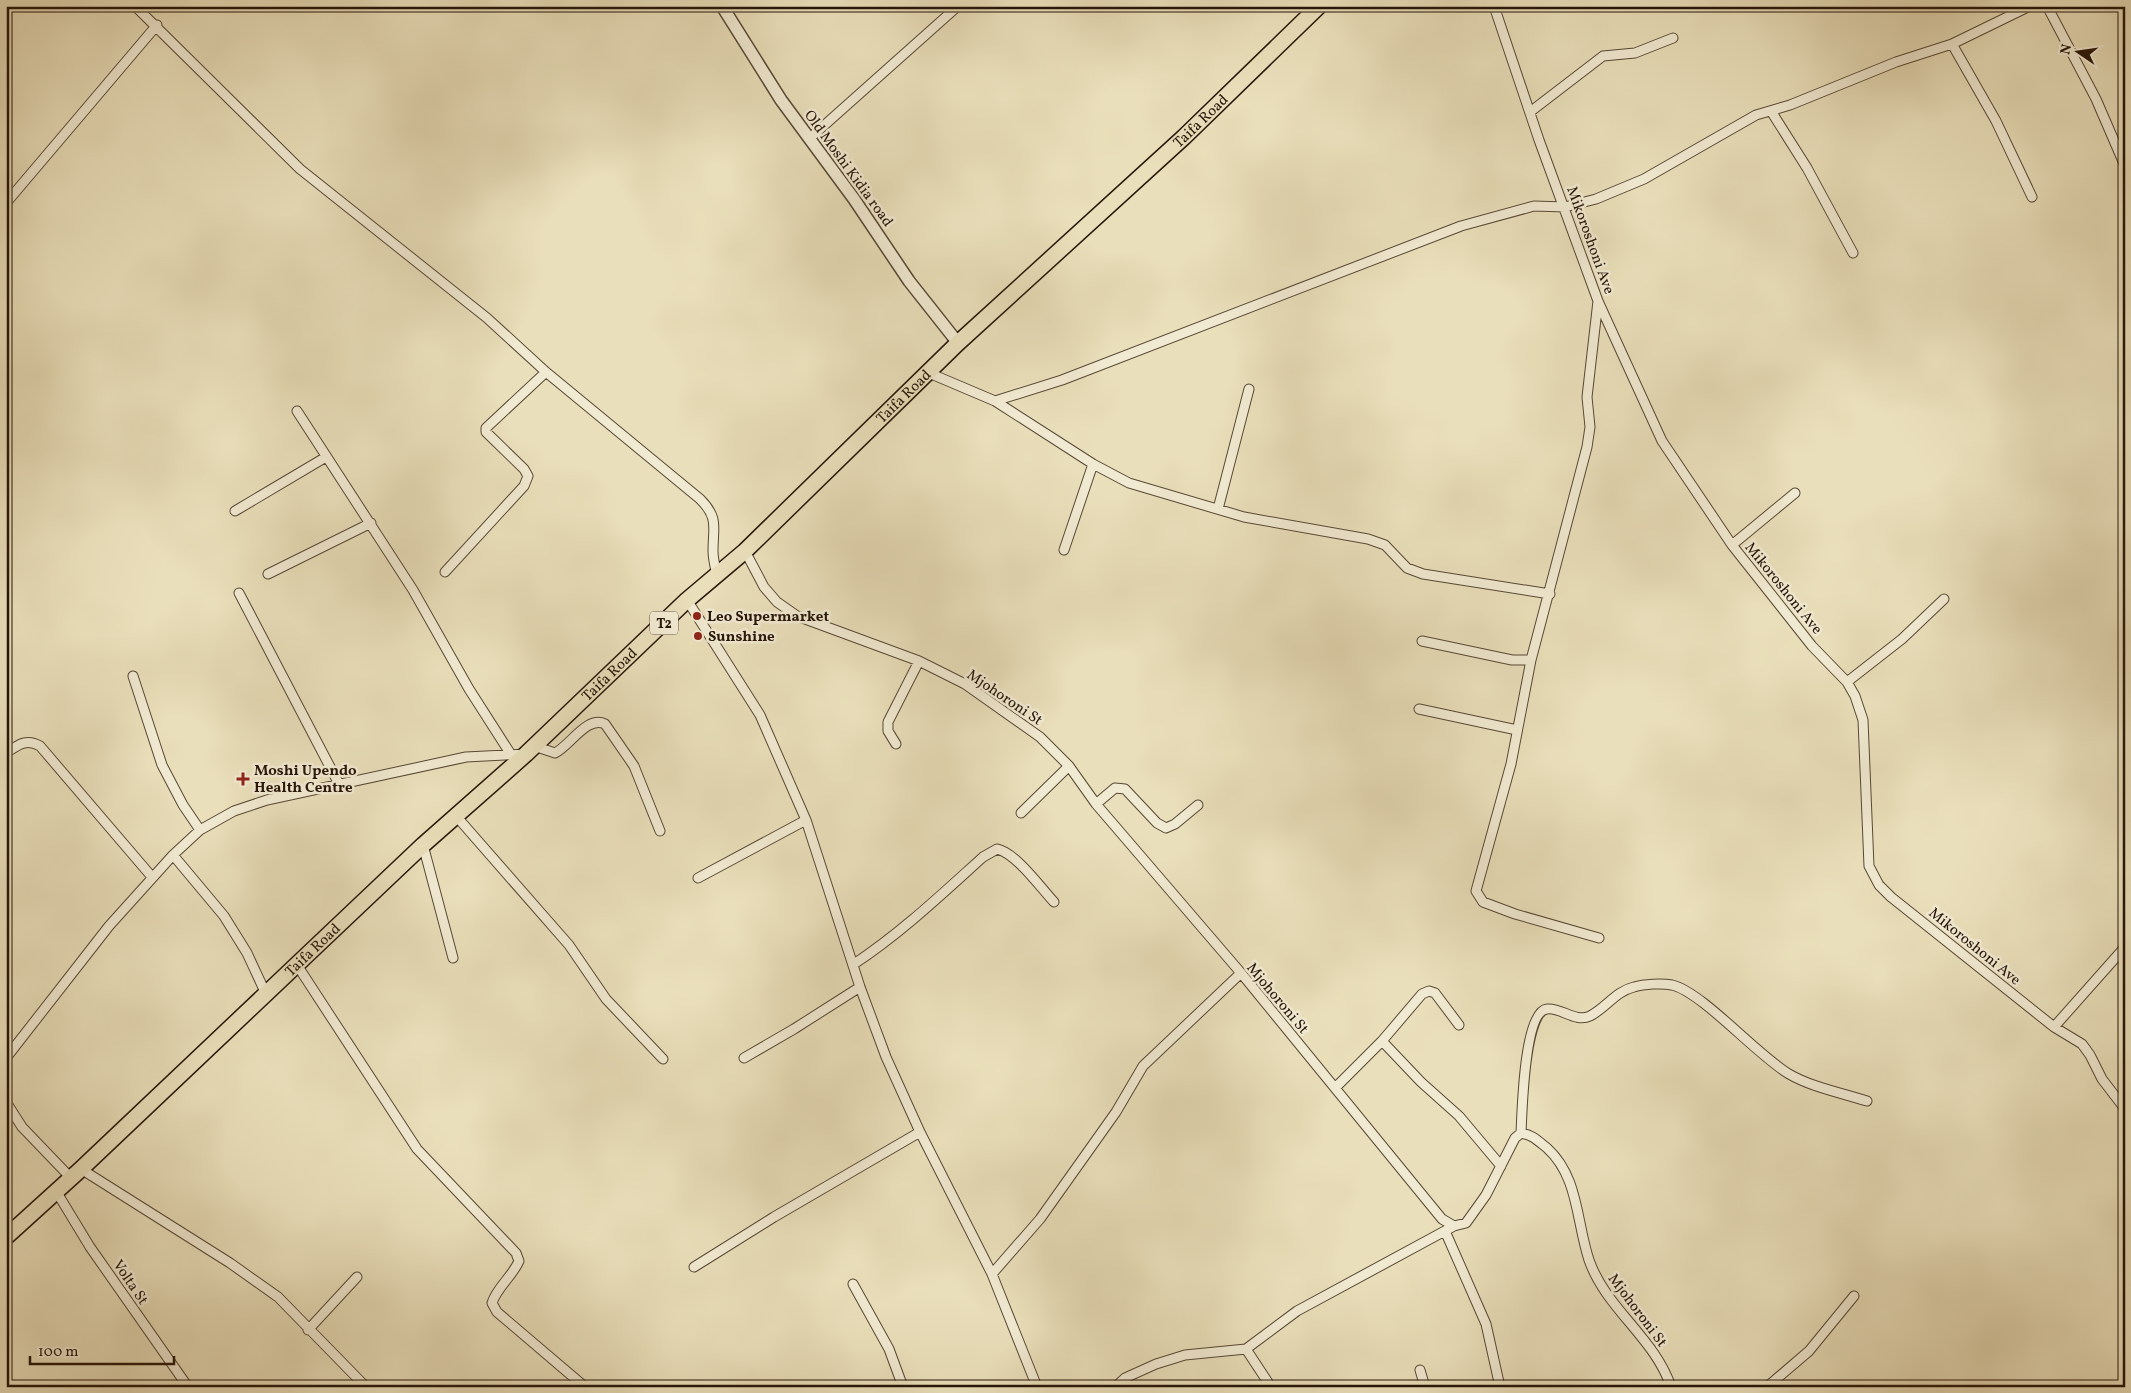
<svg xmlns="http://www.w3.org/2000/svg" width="2131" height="1393" viewBox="0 0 2131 1393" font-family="Vollkorn,serif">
<rect width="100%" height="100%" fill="#e9dfba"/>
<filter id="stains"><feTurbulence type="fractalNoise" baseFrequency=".004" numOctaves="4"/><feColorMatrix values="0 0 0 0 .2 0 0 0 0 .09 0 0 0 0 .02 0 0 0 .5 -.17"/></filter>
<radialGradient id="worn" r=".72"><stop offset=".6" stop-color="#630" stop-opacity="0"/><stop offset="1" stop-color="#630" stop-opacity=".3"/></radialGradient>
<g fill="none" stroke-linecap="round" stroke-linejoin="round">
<defs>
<path id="minor" d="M135,6L300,169L487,318L546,372L700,499C719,518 713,527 713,551C713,559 715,567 717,575
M1494,6L1539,140L1598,301L1662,441L1732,545L1812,646L1847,682L1855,696L1863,720L1869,866L1879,885L1891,897L2054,1027L2082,1044L2090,1055L2102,1079L2125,1109
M2047,6L2096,99L2125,166
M1952,44L1996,121L2032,197
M1771,111L1807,168L1853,253
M1530,112L1603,56L1635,53L1673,38
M810,138L958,6
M6,203L157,25
M1598,301L1587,397L1590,427L1587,447L1531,660L1511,764L1476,891L1483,902L1515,914L1599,938
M929,373L995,401L1093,464L1129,483L1244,517L1368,539L1385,545L1407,568L1423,574L1550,594
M995,401L1062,380L1461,226L1534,206L1565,207L1596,199L1644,179L1756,115L1790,105L1896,62L1952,44L2030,6
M297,411L413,590L469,689L510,753
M1218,509L1249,389
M235,511L326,457
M1732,545L1795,493
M1064,550L1093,464
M745,551L764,587L777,602L797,616L919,661L965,684L1040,737L1069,766L1096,804L1241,973L1442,1219L1454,1226L1466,1223L1486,1195L1515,1138L1521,1133C1533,1135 1538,1141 1547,1148C1579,1177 1576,1221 1589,1260C1606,1309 1655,1338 1671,1387
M445,572L524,486L528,476L524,469L486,432V428L546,372
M268,574L371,523
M239,593L340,786
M687,600L760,715L806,820L860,987L886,1057L920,1132L992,1274L1037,1387
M1422,641L1512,660H1531
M133,676L162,765L183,805L200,830
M1847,682L1902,639L1944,599
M1419,709L1517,730
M896,744L888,731V722L919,661
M534,746L555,753C570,746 587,715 605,724L634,766L660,831
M6,753C18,745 26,738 40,746L152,877
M1096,804L1115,788L1125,789L1157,823L1166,828L1175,824L1198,805
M1021,813L1069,766
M457,817L569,945L606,999L663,1059
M423,845L453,958
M173,855L224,916L247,953L266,994
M698,878L806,820
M854,964C901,933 942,894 983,857L997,849C1016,853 1040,887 1054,902
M297,965L417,1149L516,1253L519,1261C512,1277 497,1287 492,1303L497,1312L585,1387
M2054,1027L2125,947
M1382,1041L1421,1082L1459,1116L1501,1166
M6,1058L109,926L173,855L200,830L234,811L267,800L466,757L526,754
M744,1058L794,1029L860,987
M1335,1088L1382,1041L1422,994L1429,991L1435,993L1459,1025
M6,1102L22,1127L70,1177
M1521,1133C1522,1114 1524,1011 1547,1009C1561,1007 1575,1023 1590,1016C1606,1008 1616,991 1634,987C1644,984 1662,983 1672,985C1702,992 1757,1055 1789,1074C1811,1087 1842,1093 1867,1101
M81,1169L230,1263L278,1297L366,1387
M56,1191L90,1247L188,1387
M1445,1231L1486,1324L1500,1387
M694,1267L774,1217L920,1132
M992,1274L1040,1219L1116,1112L1143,1066L1241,973
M853,1284L889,1349L903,1387
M308,1330L357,1277
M1246,1349L1271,1387
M1420,1370L1425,1387
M1115,1387L1125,1378L1156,1364L1185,1355L1246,1349L1297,1311L1454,1226
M1767,1387L1809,1351L1854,1296"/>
<path id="tertiary" d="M722,6L781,100L854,199L909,281L958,343"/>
<g id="trunk">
<path id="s1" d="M6,1237L81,1169L423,845L526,754L687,600L745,551L958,343L1184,137L1319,6"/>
</g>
</defs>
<!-- minor casing -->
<use href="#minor" stroke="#574835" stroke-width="11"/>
<!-- tertiary casing -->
<use href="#tertiary" stroke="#574835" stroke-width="14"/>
<!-- trunk casing -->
<use href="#trunk" stroke="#261509" stroke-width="18"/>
<!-- minor -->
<use href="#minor" stroke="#f1ead2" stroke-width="9"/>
<!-- tertiary -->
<use href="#tertiary" stroke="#f1ead2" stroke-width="11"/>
<!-- trunk -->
<use href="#trunk" stroke="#e9dfba" stroke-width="15"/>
</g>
<!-- markers -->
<g fill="#8f2418" stroke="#f1ead2" stroke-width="2">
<circle cx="697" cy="616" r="5"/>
<circle cx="698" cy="636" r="5"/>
<path d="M240.5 771.5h5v5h5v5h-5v5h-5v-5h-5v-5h5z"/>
</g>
<g text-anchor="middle" stroke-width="5" stroke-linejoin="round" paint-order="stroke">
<!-- shield labels -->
<rect fill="#f1ead2" stroke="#635545" stroke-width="1" x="650" y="611.5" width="28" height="23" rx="4"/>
<g font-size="14" font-weight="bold" fill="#261509">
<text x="664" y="628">T2</text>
</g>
<!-- street labels -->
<g font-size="15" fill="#261509" stroke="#f1ead2">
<text dy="5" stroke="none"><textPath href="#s1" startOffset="1635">Taifa Road</textPath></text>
<text transform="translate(849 168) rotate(54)" y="5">Old Moshi Kidia road</text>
<text transform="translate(1591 240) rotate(70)" y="5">Mikoroshoni Ave</text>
<text dy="5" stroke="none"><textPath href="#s1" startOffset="1230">Taifa Road</textPath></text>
<text transform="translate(1784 588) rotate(51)" y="5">Mikoroshoni Ave</text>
<text dy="5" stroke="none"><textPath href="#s1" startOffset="825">Taifa Road</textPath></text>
<text transform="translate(1005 697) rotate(34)" y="5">Mjohoroni St</text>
<text transform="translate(1975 946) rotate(39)" y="5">Mikoroshoni Ave</text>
<text dy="5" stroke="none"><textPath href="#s1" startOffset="420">Taifa Road</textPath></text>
<text transform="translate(1278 998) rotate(50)" y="5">Mjohoroni St</text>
<text transform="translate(131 1282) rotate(56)" y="5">Volta St</text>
<text transform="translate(1638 1310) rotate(53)" y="5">Mjohoroni St</text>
</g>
<!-- poi labels -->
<g font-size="15" font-weight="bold" fill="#261509" stroke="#f1ead2" text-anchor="start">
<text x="707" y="621">Leo Supermarket</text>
<text x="708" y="641">Sunshine</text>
<text x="254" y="775">Moshi Upendo<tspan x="254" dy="17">Health Centre</tspan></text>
</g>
</g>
<!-- margin -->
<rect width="2131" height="1393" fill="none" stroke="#e9dfba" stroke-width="25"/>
<rect x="8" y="8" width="2116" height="1378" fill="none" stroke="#261509" stroke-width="2.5"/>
<rect x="12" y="12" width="2106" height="1368" fill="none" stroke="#261509"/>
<!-- north arrow -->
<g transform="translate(2078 52) rotate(283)" stroke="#f1ead2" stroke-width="4" paint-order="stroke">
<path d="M0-4L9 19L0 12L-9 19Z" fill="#261509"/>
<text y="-8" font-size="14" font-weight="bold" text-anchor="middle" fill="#261509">N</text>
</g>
<!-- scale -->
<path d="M30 1356v8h144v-8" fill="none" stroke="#261509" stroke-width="2.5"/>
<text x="38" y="1356" font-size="15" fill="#261509" stroke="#f1ead2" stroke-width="4" paint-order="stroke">100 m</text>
<rect width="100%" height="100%" filter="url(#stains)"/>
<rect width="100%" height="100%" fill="url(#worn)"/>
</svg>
